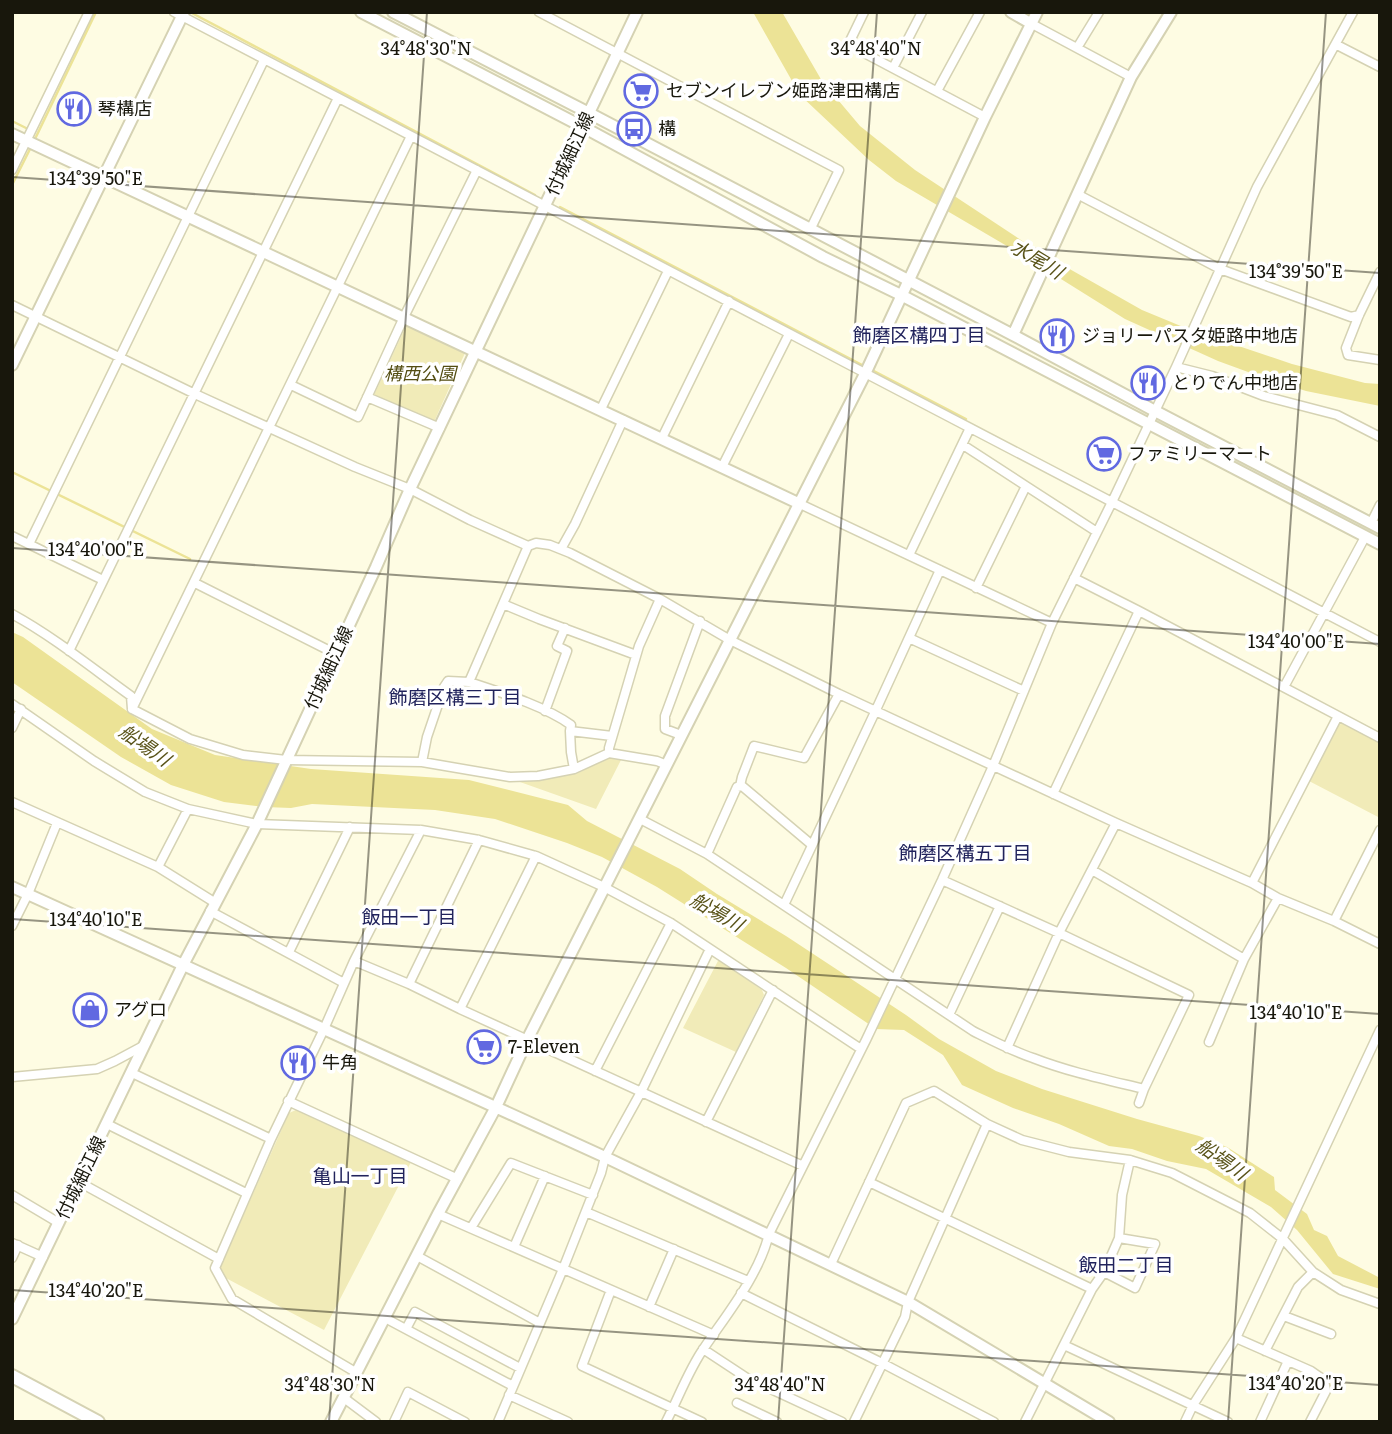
<svg xmlns="http://www.w3.org/2000/svg" width="1392" height="1434" viewBox="0 0 1392 1434" font-family="Literata,'Noto Sans JP',serif">
<rect width="100%" height="100%" fill="#fefce3"/>
<!-- green -->
<path fill="#f1ebb8" d="M406,326L465,353L434,422L374,395Z
M1344,723L1380,741V818L1309,781L1338,725Z
M606,758L621,760L596,809L520,782L560,777L578,773Z
M719,959L762,990L764,995L736,1052L683,1028Z
M296,1110L411,1162L324,1330L222,1276L219,1270L289,1113Z"/>
<!-- water -->
<path fill="#ece396" d="M753,12H782L822,81L860,126L915,170L1036,250L1142,310L1188,329L1292,364L1365,383L1380,384V406L1306,391L1259,376L1218,361L1125,319L1029,259L896,181L869,160L800,95Z
M12,632L23,637L152,729L215,755L311,769L469,780L568,805L587,821L680,869L717,894L786,936L906,1015L939,1039L996,1071L1042,1089L1137,1119L1199,1136L1227,1147L1274,1177L1275,1190L1307,1214L1314,1230L1327,1236L1338,1256L1380,1278V1289L1333,1274L1297,1230L1271,1207L1206,1169L1167,1161L1132,1149L1109,1146L1059,1124L1013,1108L962,1085L943,1055L904,1030L876,1029L786,968L657,887L602,857L567,843L495,819L435,810L312,804L291,808L265,807L224,802L171,785L121,757L12,682Z"/>
<g fill="none" stroke-linecap="round" stroke-linejoin="round">
<!-- stream -->
<path stroke="#ece396" stroke-width="2.5" d="M190,12L535,195
M12,121L28,129
M34,141L96,12
M12,185L31,147
M560,207L864,366
M870,369L966,419
M12,472L190,559"/>
<defs>
<path id="street" d="M174,12L1380,642
M539,12L839,170L810,230
M864,12L850,41L851,46L985,117
M1032,24L1131,77
M1337,45L1380,67
M1077,48L1099,12
M893,68L922,12
M937,91L980,12
M12,170L89,12
M1077,194L1220,269L1351,317L1359,315
M1380,272L1359,315L1346,348L1348,355L1380,360
M12,305L195,394L355,467L410,489L470,520L528,546L536,543L550,545L570,553L660,599L730,640L839,694L1116,823L1252,883L1278,898L1334,921L1380,944
M1176,367L1212,376L1264,396L1337,415L1380,437
M291,385L358,417L404,317L477,170
M367,397L440,428
M601,409L668,271
M662,438L729,301
M963,445L1026,486L976,588
M722,467L789,334
M1026,486L1097,532
M798,503L1052,623
M1371,523L1380,505
M12,536L103,580
M29,544L264,60
M561,549L575,524L623,420
M909,555L970,428
M1074,578L1139,611L1380,738
M195,583L336,654
M503,604L539,619L636,655
M12,614C54,637 92,668 131,696L132,709
M909,638L1024,691
M69,651L338,98
M469,682C499,692 545,706 571,725L570,731L612,736
M1284,687L1365,537
M12,704L94,761L145,792L188,809L257,824L421,830L479,840L536,856L604,887L671,923L861,1049
M132,709L411,136
M132,709L190,739L243,755L286,760L422,762L510,777L538,776L574,769L609,753L657,761L667,765
M545,711L567,651L557,646L565,628
M12,728L21,709
M570,731L571,752L574,769
M681,735L665,729V716L700,621
M609,753V748L639,646L660,599
M422,762L427,737L444,687L448,681L469,682L528,546
M740,786L742,777L754,746L804,758L839,694
M1053,794L1139,611
M12,802L158,867L188,809
M640,819L707,854L973,1031C993,1041 1012,1051 1033,1058C1069,1072 1107,1080 1144,1089
M707,854L737,787L742,786L812,845
M158,867L214,902
M1092,870L1244,959L1278,898
M942,880L1059,933L1189,995L1144,1089L1139,1103
M1252,883L1338,716
M784,905L875,712L940,570
M210,911L344,983
M1334,921L1380,830
M12,926L28,894L57,823
M289,952L350,827
M354,961L409,984L460,1009L803,1166
M409,984L479,840
M460,1009L536,856
M949,1015L1000,906
M1209,1042L1244,959
M1007,1048L1059,933L1116,823
M595,1071L671,923
M132,1073L271,1139
M12,1077L97,1069L115,1061L143,1046
M288,1101L458,1179
M706,1122L773,990
M107,1124L246,1193
M79,1182L219,1259
M869,1182L1092,1289
M12,1195L59,1223
M586,1212L748,1281
M438,1214L714,1335
M471,1228L511,1163L593,1195
M12,1243L43,1257
M514,1247L545,1176
M417,1256L540,1323
M12,1258L18,1245
M831,1264L906,1103L934,1091L987,1124L1022,1140L1069,1152L1130,1160L1172,1173L1250,1213L1283,1239L1313,1272L1341,1290L1380,1304
M1104,1272L1135,1288L1155,1244L1119,1238
M611,1290L582,1366L702,1422
M741,1293L882,1363L994,1422
M649,1307L674,1249
M1284,1316L1331,1334
M385,1318L513,1386
M406,1329L415,1312L520,1368
M1236,1338L1311,1371L1324,1380L1326,1391L1310,1422
M1064,1345L1228,1422
M703,1349L747,1378L842,1422
M1265,1351L1298,1287L1313,1272
M357,1373L232,1299L215,1268L271,1139L324,1029L354,961L421,830
M509,1395L568,1422
M344,1398L376,1422
M737,1403L777,1422
M394,1422L408,1392L465,1422
M498,1422L563,1269L601,1173L605,1157L641,1092L710,949
M666,1422C678,1399 689,1369 704,1348C727,1314 759,1275 769,1234L866,1040L942,880L993,766L1052,623L1112,502L1176,367L1257,187L1353,12
M854,1422L905,1317L908,1302L987,1124
M1025,1422L1092,1289L1104,1272L1119,1238L1122,1195L1130,1160
M1185,1422L1193,1405L1236,1338L1380,1030
M1260,1422L1288,1361"/>
<path id="secondary" d="M361,12L583,127L823,257L901,295L1380,544
M393,12L589,113L1013,335L1155,411L1380,528
M1011,12L1032,24
M12,134L798,503
M1013,335L1131,77L1171,12
M12,365L184,12
M12,887L605,1157L908,1302L1109,1422
M12,1319L183,965L257,824L376,567L410,489L637,12
M331,1422L438,1214L496,1107L527,1040L865,374L985,117L1037,12"/>
<path id="primary" d="M12,1376L98,1422"/>
</defs>
<!-- street casing -->
<use href="#street" stroke="#d5d2b3" stroke-width="11"/>
<!-- secondary casing -->
<use href="#secondary" stroke="#d5d2b3" stroke-width="14"/>
<!-- primary casing -->
<use href="#primary" stroke="#d5d2b3" stroke-width="16"/>
<!-- street -->
<use href="#street" stroke="#fff" stroke-width="8"/>
<!-- secondary -->
<use href="#secondary" stroke="#fff" stroke-width="10"/>
<!-- primary -->
<use href="#primary" stroke="#fff" stroke-width="12"/>
</g>
<!-- ticks -->
<path fill="none" stroke="#18170c" stroke-width="2" stroke-opacity="0.45" d="M12,177L1380,273M12,548L1380,644M12,919L1380,1014M12,1290L1380,1385M329,1422L427,12M778,1422L877,12M1228,1422L1326,12"/>
<!-- icons -->
<defs>
<symbol id="supermarket-ring" viewBox="-11 -11 22 22"><circle r="9.5" fill="#fff" stroke="#6169e1" stroke-width="1.5"/><path d="M-6-5.5h2.5l.6 2H6L4.5 2H-2.5L-4.4-4H-6ZM-1.5 3.2a1.3 1.3 0 1 0 .1 0ZM3 3.2a1.3 1.3 0 1 0 .1 0Z" fill="#6169e1"/></symbol>
<symbol id="restaurant-ring" viewBox="-11 -11 22 22"><circle r="9.5" fill="#fff" stroke="#6169e1" stroke-width="1.5"/><path d="M-5-6h1v4h1v-4h1v4h1v-4h1v5L-1.5 .5V6h-2V.5L-5-1ZM5-6V6H3V1.5H1.5Q1.5-4 5-6Z" fill="#6169e1"/></symbol>
<symbol id="bus-ring" viewBox="-11 -11 22 22"><circle r="9.5" fill="#fff" stroke="#6169e1" stroke-width="1.5"/><path d="M-5-6H5V4H4V6H2V4H-2V6H-4V4H-5ZM-3.5-4V0h7V-4ZM-3.5 1.2v1.5H-2V1.2ZM2 1.2v1.5H3.5V1.2Z" fill="#6169e1"/></symbol>
<symbol id="shop-ring" viewBox="-11 -11 22 22"><circle r="9.5" fill="#fff" stroke="#6169e1" stroke-width="1.5"/><path d="M-5-2.5h2.3a2.7 3.5 0 0 1 5.4 0H5L5.5 6h-11ZM-1.5-2.5h3a1.5 2.3 0 0 0-3 0Z" fill="#6169e1"/></symbol>
</defs>
<g fill-rule="evenodd">
<use href="#supermarket-ring" x="622" y="72" width="38" height="38"/>
<use href="#restaurant-ring" x="55" y="90" width="38" height="38"/>
<use href="#bus-ring" x="615" y="110" width="38" height="38"/>
<use href="#restaurant-ring" x="1038" y="317" width="38" height="38"/>
<use href="#restaurant-ring" x="1129" y="364" width="38" height="38"/>
<use href="#supermarket-ring" x="1085" y="435" width="38" height="38"/>
<use href="#shop-ring" x="71" y="991" width="38" height="38"/>
<use href="#supermarket-ring" x="465" y="1028" width="38" height="38"/>
<use href="#restaurant-ring" x="279" y="1044" width="38" height="38"/>
</g>
<g text-anchor="middle" stroke-width="7" stroke-linejoin="round" paint-order="stroke">
<!-- poi labels -->
<g font-size="18" fill="#18170c" stroke="#fff" text-anchor="start">
<text x="666" y="97">セブンイレブン姫路津田構店</text>
<text x="98" y="115">琴構店</text>
<text x="658" y="135">構</text>
<text x="1082" y="342">ジョリーパスタ姫路中地店</text>
<text x="1172" y="389">とりでん中地店</text>
<text x="1128" y="460">ファミリーマート</text>
<text x="114" y="1016">アグロ</text>
<text x="508" y="1053">7-Eleven</text>
<text x="322" y="1069">牛角</text>
</g>
<!-- street labels -->
<g font-size="18" fill="#18170c" stroke="#fff">
<text transform="translate(570 154) rotate(-65)" y="6">付城細江線</text>
<text transform="translate(329 668) rotate(-65)" y="6">付城細江線</text>
<text transform="translate(81 1178) rotate(-64)" y="6">付城細江線</text>
</g>
<!-- park labels -->
<g font-size="18" font-style="italic" fill="#534d12" stroke="#fff">
<text x="420" y="380">構西公園</text>
</g>
<!-- water labels -->
<g font-size="19" font-style="italic" fill="#595319" stroke="#fff">
<text transform="translate(1037 259) rotate(31)" y="7">水尾川</text>
<text transform="translate(145 745) rotate(35)" y="7">船場川</text>
<text transform="translate(717 912) rotate(30)" y="7">船場川</text>
<text transform="translate(1222 1159) rotate(35)" y="7">船場川</text>
</g>
<!-- neighbourhood labels -->
<g font-size="19" fill="#21235c" stroke="#fff">
<text x="919" y="342">飾磨区構四丁目</text>
<text x="455" y="704">飾磨区構三丁目</text>
<text x="965" y="860">飾磨区構五丁目</text>
<text x="409" y="924">飯田一丁目</text>
<text x="360" y="1183">亀山一丁目</text>
<text x="1126" y="1272">飯田二丁目</text>
</g>
</g>
<g font-size="18" text-anchor="middle" fill="#18170c" stroke="#fff" stroke-width="7" stroke-linejoin="round" paint-order="stroke">
<text x="426" y="55">34°48'30"N</text>
<text x="876" y="55">34°48'40"N</text>
<text x="96" y="185">134°39'50"E</text>
<text x="1296" y="278">134°39'50"E</text>
<text x="96" y="556">134°40'00"E</text>
<text x="1296" y="648">134°40'00"E</text>
<text x="96" y="926">134°40'10"E</text>
<text x="1296" y="1019">134°40'10"E</text>
<text x="96" y="1297">134°40'20"E</text>
<text x="1296" y="1390">134°40'20"E</text>
<text x="330" y="1391">34°48'30"N</text>
<text x="780" y="1391">34°48'40"N</text>
</g>
<!-- border -->
<rect width="1392" height="1434" fill="none" stroke="#18170c" stroke-width="28"/>
</svg>
